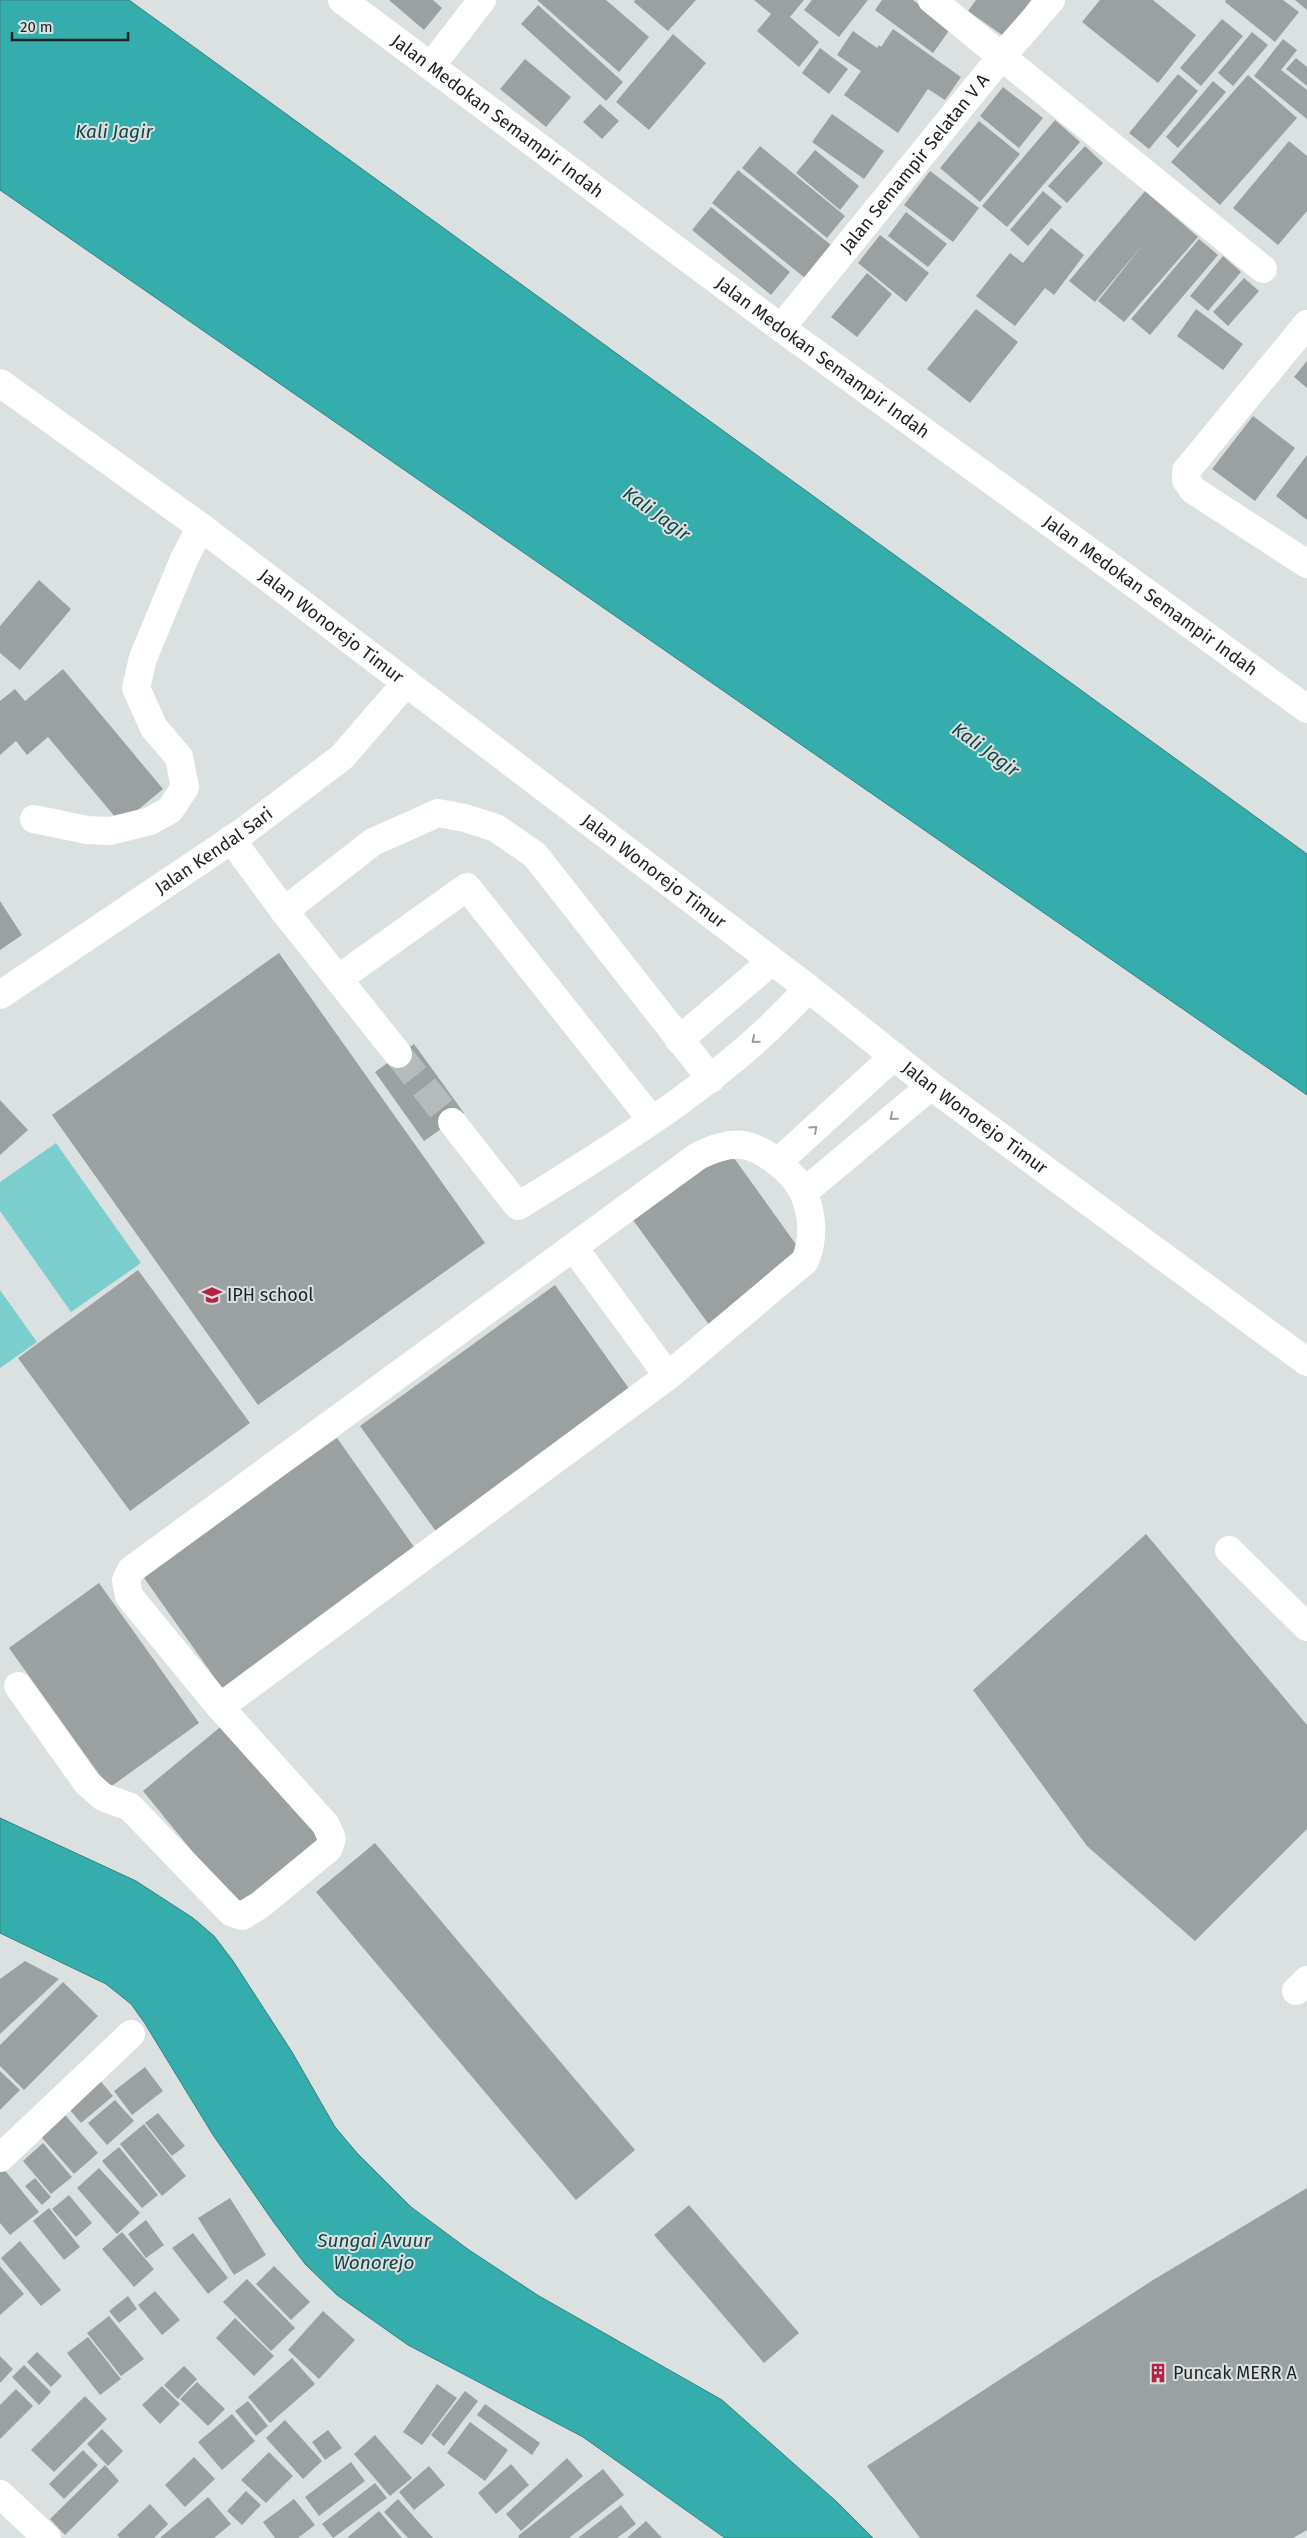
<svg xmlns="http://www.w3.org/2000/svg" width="1307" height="2538" viewBox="0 0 1307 2538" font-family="'Fira Sans',sans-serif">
<rect width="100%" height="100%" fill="#dae1e0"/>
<!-- green -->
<path fill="#7bcece" d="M56,1143L141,1263L71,1312L0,1211V1182Z
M0,1290L37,1342L0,1368Z"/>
<!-- water -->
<path fill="#36adad" stroke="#2f8383" d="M0,0H129L1307,854V1095L0,190Z
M0,1818L136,1881L193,1918L214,1936L233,1961L292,2052L335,2127L357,2153L411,2207L469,2250L539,2296L722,2400L837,2502L873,2538H725L583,2437L408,2345L337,2295L305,2264L275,2224L213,2135L144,2022L131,2004L106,1984L0,1933Z"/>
<!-- building -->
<path fill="#9ba1a1" d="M389,0H433L442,8L424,30Z
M537,0H606L649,37L619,72Z
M635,0H696L668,31L634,2Z
M754,0H804L790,17L819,42L799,67L757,31L771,14Z
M812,0H868L839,37L804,10Z
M882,0H913L951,28L933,53L875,10Z
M976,0H1031L1005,37L968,11Z
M1100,0H1153L1196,35L1158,83L1082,22Z
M1226,0H1283L1299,12L1275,42L1225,2Z
M1295,0H1307V10Z
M538,5L623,82L606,101L521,24Z
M1222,19L1243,36L1201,86L1180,68Z
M893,29L961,77L945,100L928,89L898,133L844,95L861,71L837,55L853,31L877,48L879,45L881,47Z
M1252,32L1268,45L1233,86L1218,73Z
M673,34L706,63L649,130L616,102Z
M1283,39L1297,50L1281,70L1307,90V119L1254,76Z
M820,48L848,69L829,94L802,73Z
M1296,58L1307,67V86L1286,69Z
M525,59L571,97L546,127L500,89Z
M1178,74L1198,91L1149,149L1129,133Z
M1248,75L1297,118L1220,205L1171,162Z
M1213,81L1226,92L1178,148L1166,137Z
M1003,87L1043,118L1019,148L980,116Z
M600,104L619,121L602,139L583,122Z
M832,114L884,151L864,179L812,142Z
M1055,120L1080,142L1007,227L982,206Z
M979,121L1020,154L980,202L940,168Z
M1289,141L1307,156V211L1278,245L1233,208Z
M760,146L845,216L827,238L742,168Z
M1085,146L1103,163L1067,203L1048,186Z
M815,150L859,186L840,210L796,173Z
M738,170L831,245L805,278L712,203Z
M930,171L979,208L953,242L904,205Z
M1043,191L1062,207L1028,246L1010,230Z
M1145,191L1198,237L1124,322L1098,301L1145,242L1095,302L1069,281Z
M711,207L790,272L771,295L692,230Z
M906,212L947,244L928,267L888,236Z
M1051,228L1084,255L1054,295L1045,288L1015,326L976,296L1010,253L1023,263Z
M880,235L929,273L906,302L858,263Z
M1199,239L1218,255L1150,335L1131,319Z
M1223,256L1241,272L1208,311L1190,296Z
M867,273L892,294L857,337L831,317Z
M1244,278L1259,291L1228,326L1213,312Z
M976,309L1018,342L970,403L927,369Z
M1196,309L1243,344L1223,370L1177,336Z
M1307,361V388L1294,377Z
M1253,416L1295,448L1255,501L1212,469Z
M1307,455V520L1276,496Z
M39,580L71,609L20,670L0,653V626Z
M63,669L163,789L121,824L48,737L27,755L16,741L0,755V701L15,689L25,701Z
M0,901L22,935L0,950Z
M279,953L485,1243L258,1405L52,1115Z
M414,1044L464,1113L424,1141L375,1072Z
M0,1100L28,1130L0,1155Z
M729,1151L805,1257L710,1326L633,1220Z
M138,1270L250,1423L130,1511L18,1358Z
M555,1285L635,1397L440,1537L360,1426Z
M337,1438L419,1554L224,1691L142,1575Z
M1146,1534L1307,1725V1829L1195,1941L1087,1846L973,1690Z
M99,1583L199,1723L109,1788L9,1648Z
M230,1719L328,1838L241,1911L143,1791Z
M375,1843L635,2150L576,2200L316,1892Z
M25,1961L59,1979L0,2034V1979Z
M63,1982L98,2016L24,2090L0,2066V2045Z
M145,2067L163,2091L132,2115L114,2091Z
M0,2071L20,2090L0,2110Z
M98,2078L113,2096L81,2123L65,2104Z
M115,2100L134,2121L107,2145L88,2123Z
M60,2109L98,2153L74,2174L36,2131Z
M158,2113L185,2146L172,2156L145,2123Z
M144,2124L186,2176L162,2196L120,2144Z
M43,2143L72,2177L51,2194L23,2161Z
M119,2147L158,2195L142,2208L102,2161Z
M3,2168L39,2212L10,2235L0,2223V2171Z
M99,2168L140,2213L117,2234L77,2188Z
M35,2178L51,2197L42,2205L25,2186Z
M1307,2188V2530L1293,2538H920L867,2466L1153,2280Z
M69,2195L92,2223L76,2237L52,2209Z
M230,2198L266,2255L234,2275L198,2218Z
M689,2205L799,2333L764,2363L654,2235Z
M49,2208L80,2247L64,2260L33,2221Z
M146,2220L164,2245L146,2258L128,2234Z
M122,2232L154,2269L134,2287L102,2249Z
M193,2233L228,2278L208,2294L172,2248Z
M20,2241L61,2290L41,2306L1,2258Z
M0,2266L24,2294L0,2315Z
M274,2266L310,2302L291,2320L256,2284Z
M247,2279L295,2328L271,2351L223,2302Z
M155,2291L180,2320L162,2335L138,2305Z
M128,2296L137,2309L119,2323L109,2311Z
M323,2311L355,2340L319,2379L288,2350Z
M109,2316L144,2359L121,2376L87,2333Z
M235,2318L274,2356L254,2376L216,2338Z
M88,2337L121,2379L100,2395L67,2353Z
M37,2352L62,2376L51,2387L27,2362Z
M0,2356L13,2369L0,2383Z
M292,2358L315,2384L270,2423L248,2397Z
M24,2365L51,2392L39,2405L12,2377Z
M184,2366L197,2379L178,2399L164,2385Z
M197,2382L225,2409L208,2426L180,2399Z
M437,2384L457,2398L422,2445L403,2432Z
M162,2386L180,2404L160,2424L142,2405Z
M16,2389L33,2406L0,2439V2405Z
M465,2391L478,2401L444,2446L431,2435Z
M85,2396L107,2419L54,2472L31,2450Z
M248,2401L268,2426L256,2436L235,2411Z
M485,2404L540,2443L532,2455L477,2415Z
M232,2414L255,2441L222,2470L198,2442Z
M285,2420L322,2461L303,2479L266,2438Z
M470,2422L508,2450L485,2481L447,2453Z
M102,2429L123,2451L108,2466L87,2444Z
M328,2430L342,2448L325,2460L312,2442Z
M375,2435L412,2478L390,2496L354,2454Z
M83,2450L98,2465L64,2499L49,2484Z
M269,2452L293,2476L266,2503L241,2480Z
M194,2457L215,2479L185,2507L165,2485Z
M567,2458L583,2476L521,2531L506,2514Z
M351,2462L365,2481L319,2516L305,2497Z
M511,2464L529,2485L496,2514L478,2493Z
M105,2465L119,2481L65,2535L50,2519Z
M429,2466L445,2485L414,2510L399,2492Z
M603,2469L624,2495L569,2538H519L518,2536Z
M375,2483L387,2498L333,2538L322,2524Z
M246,2491L261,2505L242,2525L227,2511Z
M208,2497L231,2524L214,2538H160Z
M294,2499L315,2525L298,2538H275L263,2522Z
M398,2499L433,2538H408L384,2512Z
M150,2504L168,2524L154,2538H120L117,2535Z
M621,2505L636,2524L617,2538H578Z
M379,2511L402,2538H349L348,2537Z
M646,2521L662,2538H627Z"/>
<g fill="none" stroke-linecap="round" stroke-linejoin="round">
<!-- minor-tunnel -->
<path stroke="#b4bbba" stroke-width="28" stroke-dasharray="28 14" stroke-linecap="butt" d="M398,1054L452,1122"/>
<!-- minor -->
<g stroke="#fff" stroke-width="28">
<path id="s1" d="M342,0L781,328L1307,709"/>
<path d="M932,0L1263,269"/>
<path d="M431,66L482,0"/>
<path d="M1307,324L1186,471V480L1193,490L1307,564"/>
<path id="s2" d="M781,328L1001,57L1051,0"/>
<path id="s3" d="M0,383L201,527L808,988L931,1086L1307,1362"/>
<path d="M34,819L87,830L110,831L150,821L170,810L185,787L179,757L154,728L136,688L143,658L185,557L201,527"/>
<path d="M231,839L284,911L373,842L438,813L465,818L496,828L535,855L711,1079"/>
<path d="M284,911L398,1054"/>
<path d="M338,979L467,887L651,1119"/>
<path id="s4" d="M0,995L243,832L342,757L406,683"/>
<path d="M679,1040L772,961"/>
<path d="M452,1122L518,1206C617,1145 731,1076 808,988"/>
<path d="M778,1162L893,1057"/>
<path d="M804,1192L931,1086"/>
<path d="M574,1248L668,1376"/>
<path d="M1229,1550L1307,1627"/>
<path d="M18,1686L87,1783L103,1797L130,1807L231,1912L242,1916L260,1905L328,1849L332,1839L326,1825L220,1707L129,1596L126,1580L131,1570L698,1156C712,1149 727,1143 743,1145C764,1148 796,1174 804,1194C813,1215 814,1240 805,1261L668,1376L220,1707"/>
<path d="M1296,1991L1307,1980"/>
<path d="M0,2158L131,2034"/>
<path d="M0,2494L47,2538"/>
</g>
</g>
<!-- one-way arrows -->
<defs><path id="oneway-chevron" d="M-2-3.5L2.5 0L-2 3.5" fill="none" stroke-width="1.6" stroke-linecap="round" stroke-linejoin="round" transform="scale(1.25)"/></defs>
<g stroke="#9a9b9b">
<use href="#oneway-chevron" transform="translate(755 1040) rotate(139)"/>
<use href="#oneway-chevron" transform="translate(893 1117) rotate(140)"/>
<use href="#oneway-chevron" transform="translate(814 1129) rotate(-42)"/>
</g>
<!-- icons -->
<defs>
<symbol id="school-bare" viewBox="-9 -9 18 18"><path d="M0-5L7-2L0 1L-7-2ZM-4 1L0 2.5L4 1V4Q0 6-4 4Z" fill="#b52343" stroke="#dae1e0" stroke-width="2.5" paint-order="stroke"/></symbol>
<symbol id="building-bare" viewBox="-9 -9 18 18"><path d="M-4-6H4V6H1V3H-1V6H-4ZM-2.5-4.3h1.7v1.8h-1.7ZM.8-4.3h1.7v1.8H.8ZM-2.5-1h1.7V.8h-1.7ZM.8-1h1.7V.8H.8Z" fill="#b52343" stroke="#dae1e0" stroke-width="2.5" paint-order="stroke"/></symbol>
</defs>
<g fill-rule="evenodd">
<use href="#school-bare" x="198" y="1281" width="28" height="28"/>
<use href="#building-bare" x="1144" y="2359" width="28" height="28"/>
</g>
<g text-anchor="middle" stroke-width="4" stroke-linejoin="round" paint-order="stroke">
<!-- street labels -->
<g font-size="18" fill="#1e2121" stroke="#dae1e0">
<text dy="6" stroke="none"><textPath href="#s1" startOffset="194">Jalan Medokan Semampir Indah</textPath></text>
<text dy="6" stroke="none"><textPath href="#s2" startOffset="212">Jalan Semampir Selatan V A</textPath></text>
<text dy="6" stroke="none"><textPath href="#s1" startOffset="599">Jalan Medokan Semampir Indah</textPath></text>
<text dy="6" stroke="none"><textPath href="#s1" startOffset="1004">Jalan Medokan Semampir Indah</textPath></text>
<text dy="6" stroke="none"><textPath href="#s3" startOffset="411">Jalan Wonorejo Timur</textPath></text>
<text dy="6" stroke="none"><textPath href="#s4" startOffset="258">Jalan Kendal Sari</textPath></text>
<text dy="6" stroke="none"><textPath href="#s3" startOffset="816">Jalan Wonorejo Timur</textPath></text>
<text dy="6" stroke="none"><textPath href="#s3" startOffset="1221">Jalan Wonorejo Timur</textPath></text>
</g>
<!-- poi labels -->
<g font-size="18" fill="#1e2121" stroke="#dae1e0" text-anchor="start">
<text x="227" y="1301">IPH school</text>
<text x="1173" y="2379">Puncak MERR A</text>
</g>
<!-- water labels -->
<g font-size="19" font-style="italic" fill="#114545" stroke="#dae1e0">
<text x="114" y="138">Kali Jagir</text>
<text transform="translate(657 513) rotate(36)" y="7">Kali Jagir</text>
<text transform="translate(986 749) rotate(36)" y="7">Kali Jagir</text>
<text x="374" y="2247">Sungai Avuur<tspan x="374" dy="22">Wonorejo</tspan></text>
</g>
</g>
<!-- scale -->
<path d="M12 32v8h116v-8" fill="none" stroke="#1e2121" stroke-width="2.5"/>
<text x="20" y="32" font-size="15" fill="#1e2121" stroke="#dae1e0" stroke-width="4" paint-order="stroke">20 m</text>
</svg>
